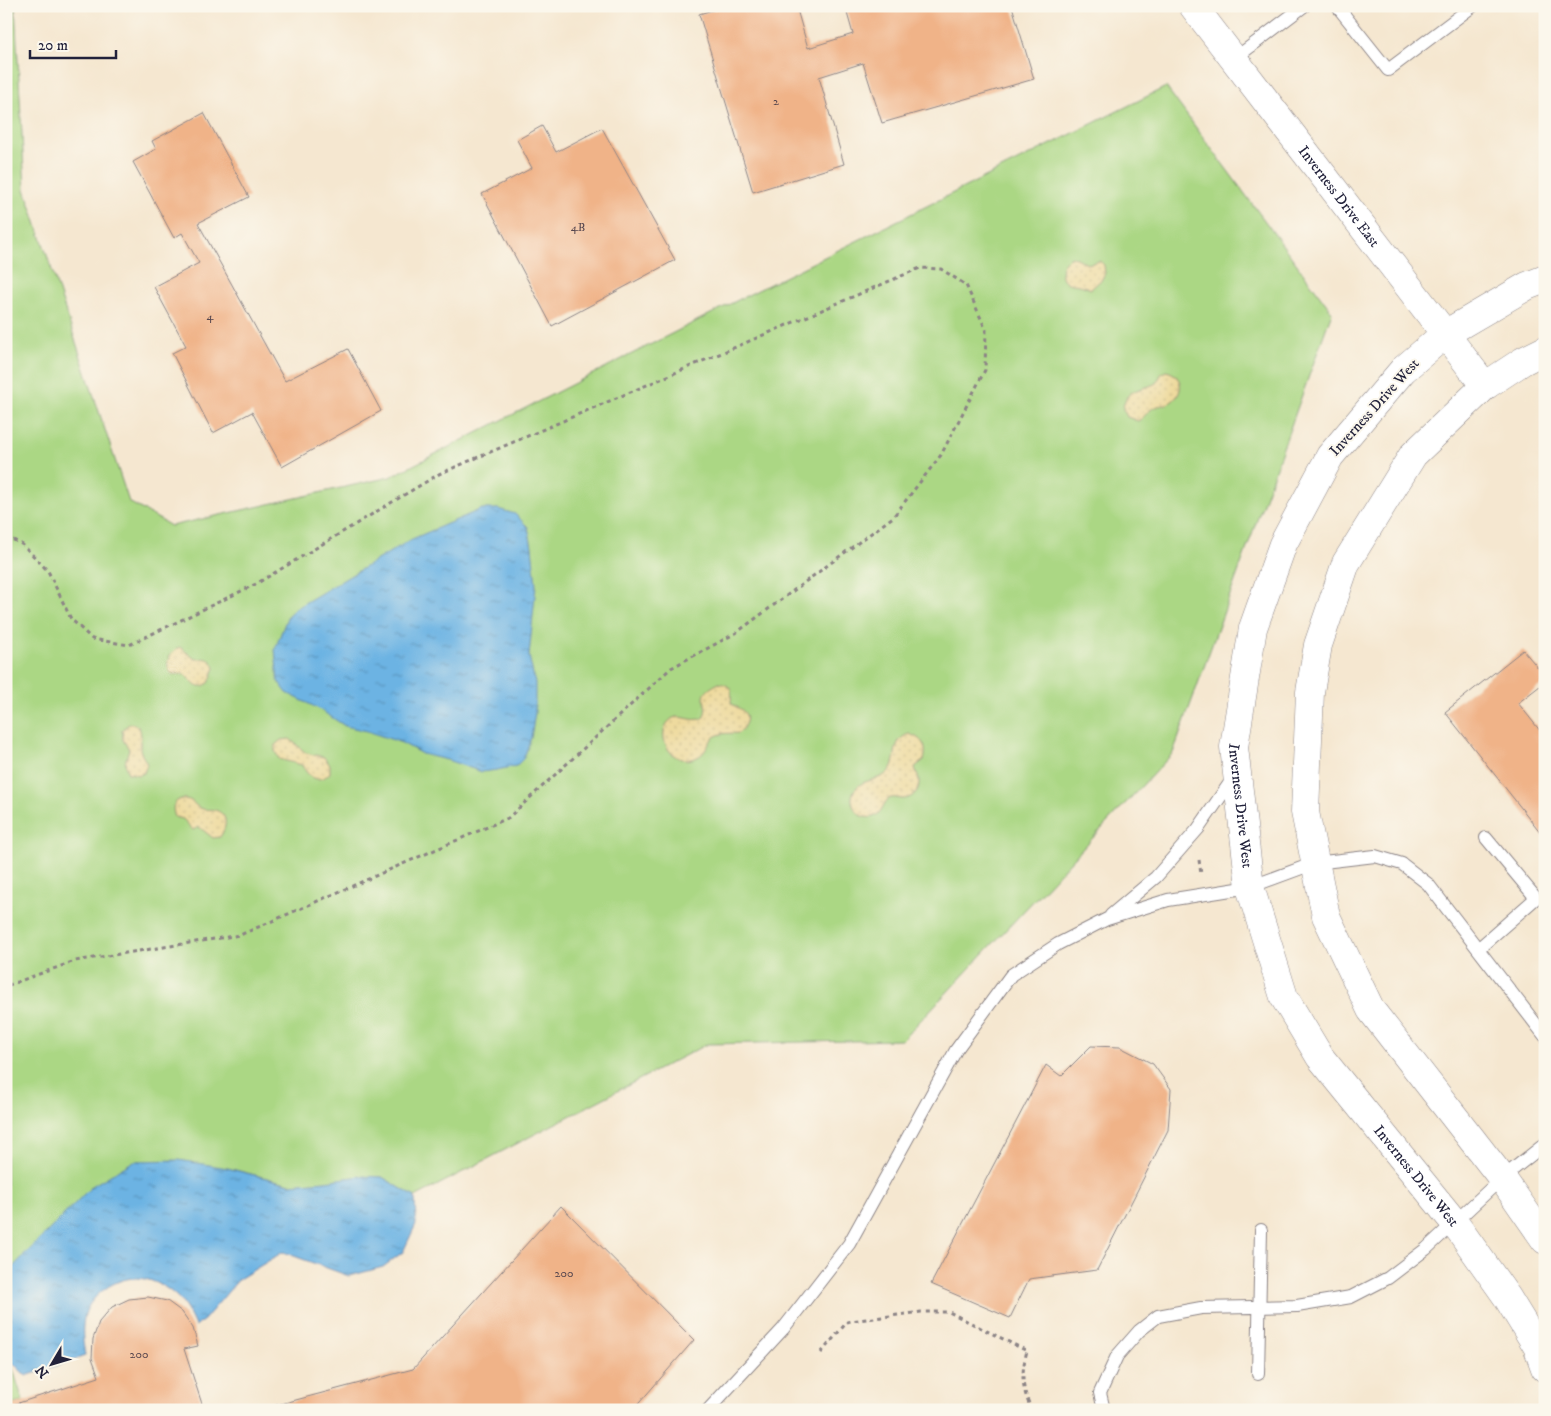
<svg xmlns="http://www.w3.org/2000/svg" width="1551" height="1416" viewBox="0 0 1551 1416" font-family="'IM FELL DW Pica',serif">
<defs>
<pattern id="sand-dots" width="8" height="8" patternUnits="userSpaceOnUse" patternTransform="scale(1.25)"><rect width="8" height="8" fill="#eeda9e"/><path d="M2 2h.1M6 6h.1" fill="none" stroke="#ccbb89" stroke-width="1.8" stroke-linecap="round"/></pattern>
<pattern id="water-ripples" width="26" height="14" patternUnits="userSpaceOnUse" patternTransform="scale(1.25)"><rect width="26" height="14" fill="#6cb3e3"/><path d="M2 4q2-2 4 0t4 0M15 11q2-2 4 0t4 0" fill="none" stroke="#5891b9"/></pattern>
</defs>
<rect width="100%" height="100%" fill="#fbf7ec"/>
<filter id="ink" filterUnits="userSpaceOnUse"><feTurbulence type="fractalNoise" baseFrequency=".02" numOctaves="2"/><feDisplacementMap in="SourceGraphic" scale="10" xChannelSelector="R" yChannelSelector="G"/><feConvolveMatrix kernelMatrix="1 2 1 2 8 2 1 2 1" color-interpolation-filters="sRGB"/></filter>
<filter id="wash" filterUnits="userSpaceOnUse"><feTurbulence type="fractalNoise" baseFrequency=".0096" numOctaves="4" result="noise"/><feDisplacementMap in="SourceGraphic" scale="20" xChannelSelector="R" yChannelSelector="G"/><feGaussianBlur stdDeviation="1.12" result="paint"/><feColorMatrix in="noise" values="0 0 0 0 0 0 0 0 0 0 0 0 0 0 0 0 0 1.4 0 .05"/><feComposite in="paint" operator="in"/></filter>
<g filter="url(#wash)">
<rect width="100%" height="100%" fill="#f5e7d0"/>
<!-- grass -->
<path fill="#abd784" stroke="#667c60" d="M6,6H15L25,189L129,502L171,526L390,477L746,296L1166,87L1332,312L1173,753L902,1040L707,1044L415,1197L382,1177L290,1184L227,1168L16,1265L6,1274Z
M6,1359L10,1360L23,1401L6,1407Z"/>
<!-- sand -->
<path fill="url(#sand-dots)" stroke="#887e6c" d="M1072,257L1076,258L1087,264L1100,261L1104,265L1105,273L1102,279L1091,289C1088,288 1086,287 1083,286C1075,283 1069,286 1063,279C1059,269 1062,261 1072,257Z
M1166,371C1183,374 1185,393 1171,402C1165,406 1158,405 1153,408C1147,412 1144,418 1138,421L1127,417L1123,409C1125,387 1142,391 1156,383L1162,373Z
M180,647L195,659C205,658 211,657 215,668L209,683L203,686H196L184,674H171C164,663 169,652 180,647Z
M719,683C733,686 732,690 731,703C735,707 738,707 742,710C751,717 745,726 739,733C732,734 724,732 716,736C707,740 709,755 692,759C668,765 653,730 673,718C681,714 692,723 703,718C712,702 692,696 719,683Z
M130,723C148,726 137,743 141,752C142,756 145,759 147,764L144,773L139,775L128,773C123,764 126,759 129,749L123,740L122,730Z
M909,734C922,738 928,746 924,760L915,767C916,772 919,777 919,781C920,791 912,799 903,799C899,799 895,797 891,798C883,800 883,814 873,817C858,821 846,802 855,789C863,779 877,781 886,774C901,762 888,741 909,734Z
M290,739L306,753L324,757L330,765V773C318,785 308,777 302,765L279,759L275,751V745L281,740Z
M181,799C195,798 192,806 203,809C207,810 211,809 215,810C229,814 227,827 220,837L213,838L199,827L193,830L183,819L175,817C172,809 172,802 181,799Z"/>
<!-- water -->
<path fill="url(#water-ripples)" stroke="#476a8f" d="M482,509H498L515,514L528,527L532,547L536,585L529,656L535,683V713L531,738L524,758L516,766L497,770L482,772L447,760L422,754L402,743L367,731L345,726L319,709L287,693L278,681L275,649L288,615L296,608L412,539Z
M179,1160L227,1168L290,1184L325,1181L361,1176L382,1177L415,1197L416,1224L403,1252L383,1267L349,1276L283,1252L239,1279L204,1320L195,1326C190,1315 184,1302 174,1294C164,1285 149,1278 136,1278C115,1278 91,1295 85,1314C81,1329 83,1342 85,1356L26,1376L10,1360L6,1359V1274L92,1186L134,1161Z"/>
<g id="blocks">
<!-- building -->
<path fill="#f0b388" d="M726,6H796L808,48L853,34L845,6H1012L1034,79L882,123L863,63L819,77L844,164L753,192L699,14Z
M204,113L249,197L198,223L285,381L348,349L381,411L282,467L252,412L213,433L172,353L186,346L154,287L199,263L182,233L174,238L133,162L156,149L152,141Z
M542,126L556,152L602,128L675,260L552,326L482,194L532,168L517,140Z
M1523,650L1545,676V682L1518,703L1545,737V838L1445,712Z
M1091,1046L1120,1047L1153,1064L1171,1089L1168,1130L1097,1270L1029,1279L1010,1318L931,1284L1046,1065L1061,1076Z
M561,1206L694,1340L633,1410H258L413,1369Z
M148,1297L167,1301L182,1312L193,1328L198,1346L184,1349L204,1410H6V1407L99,1377L92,1358L93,1339L99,1322L112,1307L129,1299Z"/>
</g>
</g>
<g filter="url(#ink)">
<use href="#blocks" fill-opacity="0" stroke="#8c8486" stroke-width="1"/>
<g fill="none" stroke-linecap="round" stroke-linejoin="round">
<defs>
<path id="service" d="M1337,6L1388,70L1473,6
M1234,59L1304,6
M1111,915L1156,877L1198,829L1234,777
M1478,949L1536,898L1486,838
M1258,1374L1261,1230
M708,1410L783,1329L849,1244L956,1050L1011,975L1058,944L1107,919L1168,900L1250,887L1315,863L1375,856L1402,864L1428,884L1545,1036
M1104,1410L1100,1393L1117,1356L1139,1331L1158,1316L1201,1308L1297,1306L1351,1297L1388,1278L1426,1249L1502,1178L1545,1144"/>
<g id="secondary">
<path id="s1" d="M1193,6L1485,386"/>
<path id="s2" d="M1545,279L1527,286L1445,334L1403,370L1330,456L1283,544L1253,628L1234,747L1250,887L1284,997L1320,1057L1454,1222L1507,1297L1537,1346L1545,1368"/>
<path d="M1545,350L1523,361L1485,386L1413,455L1346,563L1318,645L1310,692L1305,812L1326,916L1371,1010L1502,1178L1545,1240"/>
</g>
</defs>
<!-- service casing -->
<use href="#service" stroke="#8c8486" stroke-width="14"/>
<!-- secondary casing -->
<use href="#secondary" stroke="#8c8486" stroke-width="29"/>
<!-- path -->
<path stroke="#8c8486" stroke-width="3" stroke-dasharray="4 4" stroke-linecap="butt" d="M6,536L23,545L48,571L71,619L92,639L129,645L256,584L439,474L920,268L941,269L966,285L986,330L985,370L941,455L893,517L736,633L671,668L508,818L240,935L75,961L6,986
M1199,860L1201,874
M821,1353L847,1322L851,1321L921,1312H949L1027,1351C1021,1373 1021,1388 1032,1410"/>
<!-- service -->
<use href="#service" stroke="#fff" stroke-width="12"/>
<!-- secondary -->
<use href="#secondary" stroke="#fff" stroke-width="28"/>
</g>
</g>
<g text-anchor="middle" stroke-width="4" stroke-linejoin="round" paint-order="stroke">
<!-- number labels -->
<g font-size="12" fill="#56464e">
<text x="776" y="105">2</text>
<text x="578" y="231">4B</text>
<text x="210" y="320">4</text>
<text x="564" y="1277">200</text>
<text x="139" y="1358">200</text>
</g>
<!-- street labels -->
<g font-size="15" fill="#22223b" stroke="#fbf7ec">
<text dy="5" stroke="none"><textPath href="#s1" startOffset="240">Inverness Drive East</textPath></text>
<text transform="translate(1374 407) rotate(-48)" y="5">Inverness Drive West</text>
<text dy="5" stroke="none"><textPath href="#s2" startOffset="651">Inverness Drive West</textPath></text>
<text dy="5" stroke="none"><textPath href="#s2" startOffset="1071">Inverness Drive West</textPath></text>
</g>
</g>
<!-- margin -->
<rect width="1551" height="1416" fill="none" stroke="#fbf7ec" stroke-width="25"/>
<!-- north arrow -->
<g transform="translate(52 1364) rotate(232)" stroke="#fbf7ec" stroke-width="4" paint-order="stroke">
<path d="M0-4L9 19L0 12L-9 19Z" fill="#22223b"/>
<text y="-8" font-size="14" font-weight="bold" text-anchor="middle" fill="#22223b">N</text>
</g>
<!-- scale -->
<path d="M30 50v8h86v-8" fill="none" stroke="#22223b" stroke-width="2.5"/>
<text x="38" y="50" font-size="15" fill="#22223b" stroke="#fbf7ec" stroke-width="4" paint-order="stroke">20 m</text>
</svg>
